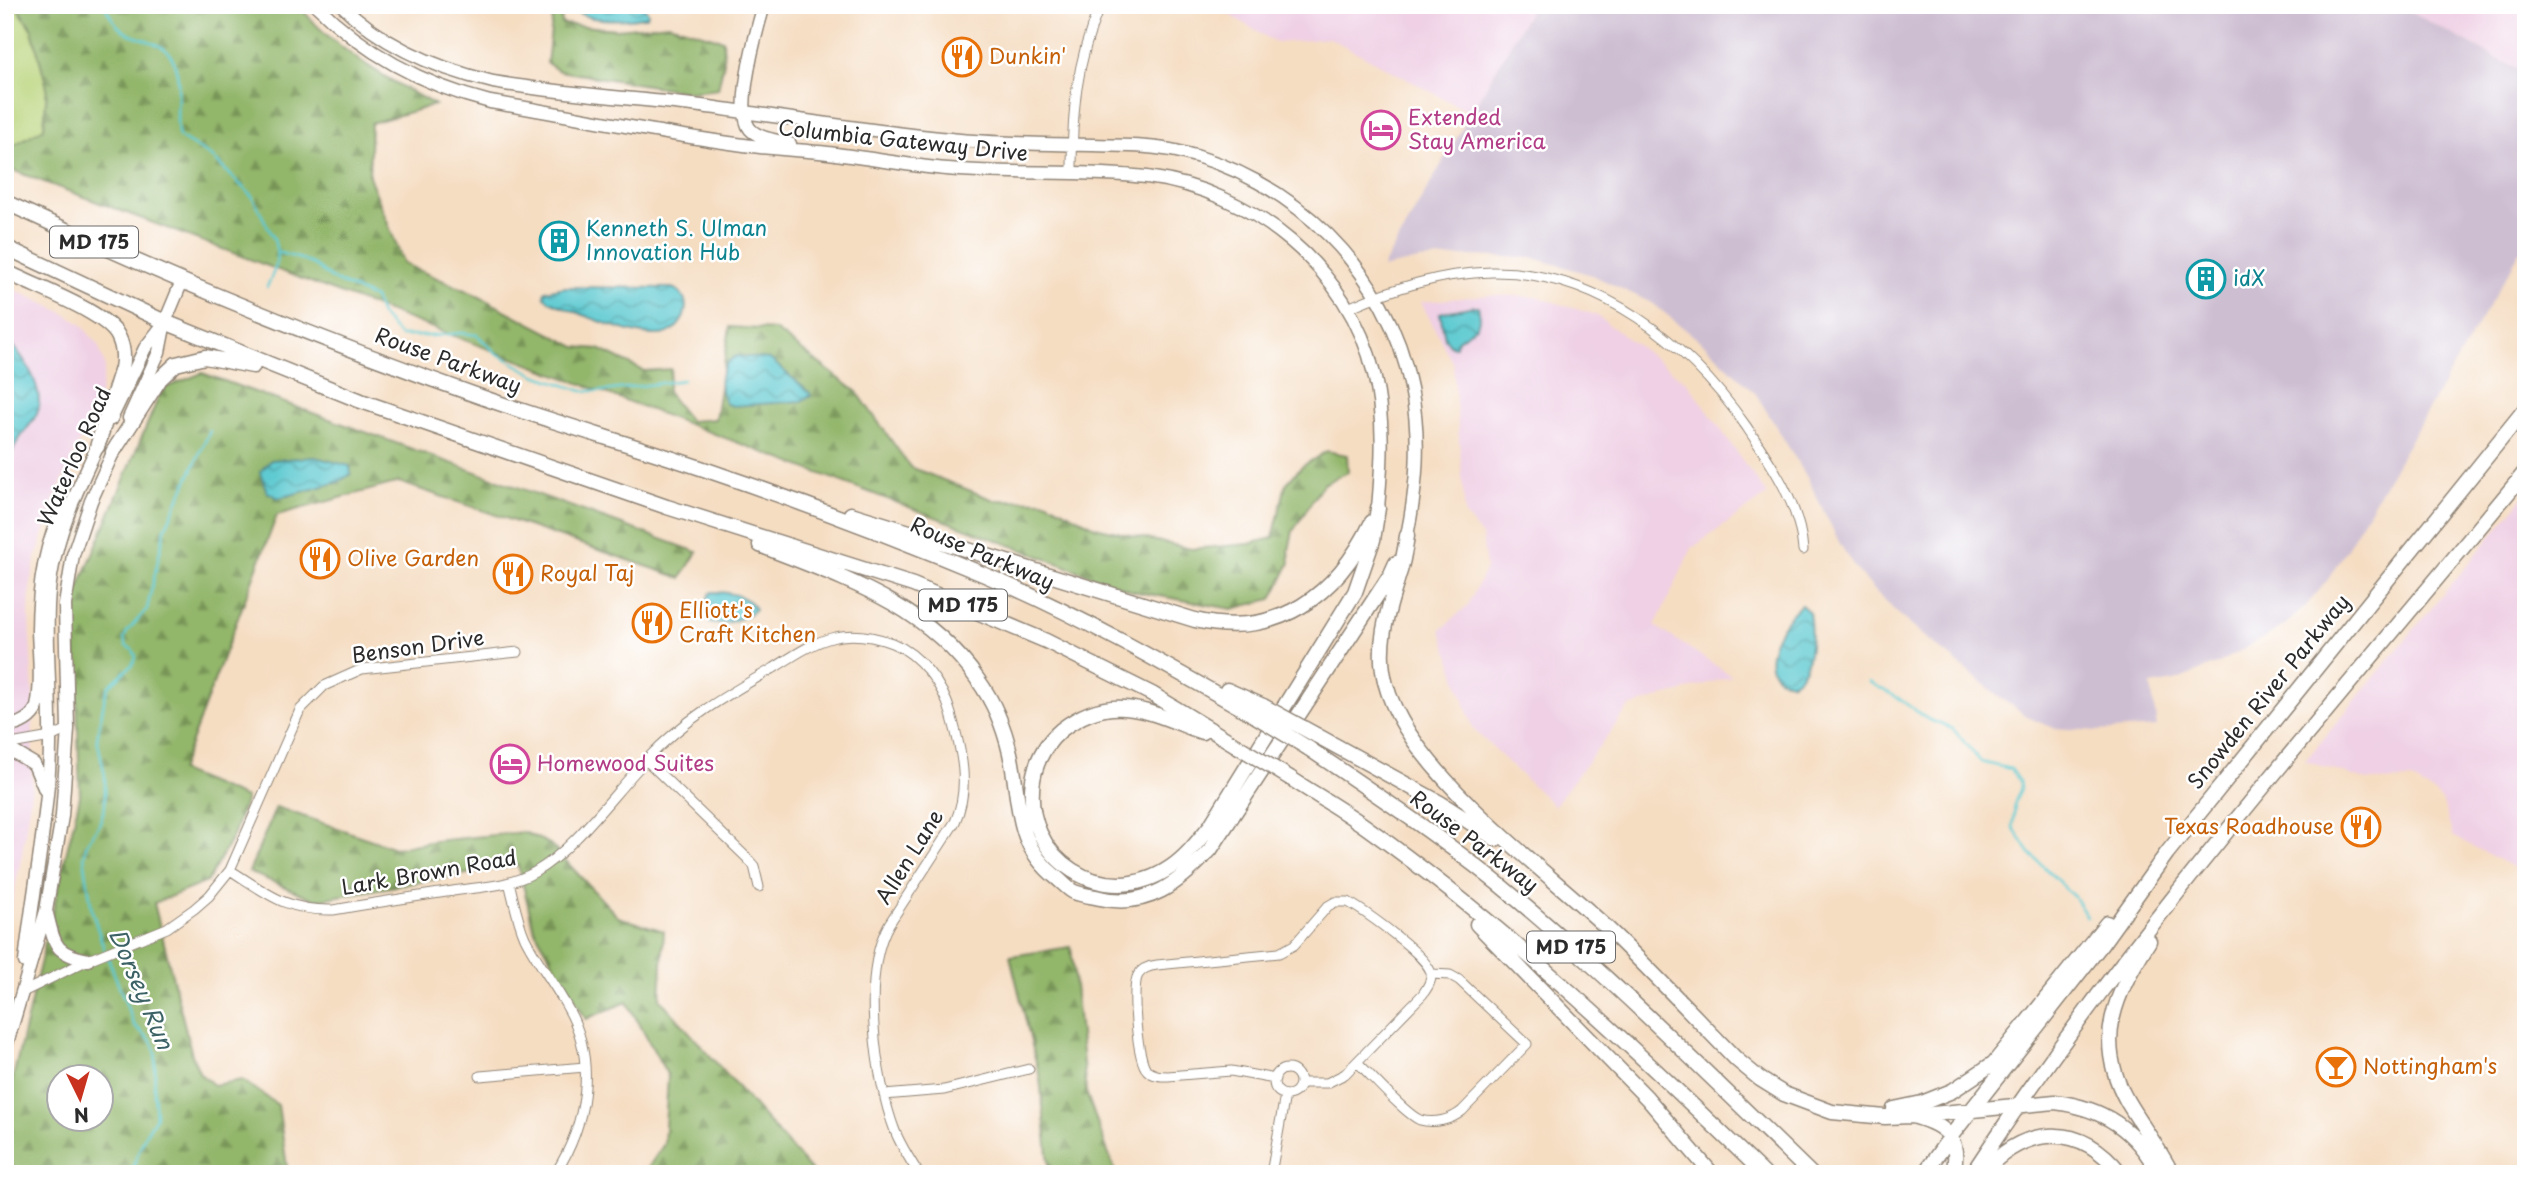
<svg xmlns="http://www.w3.org/2000/svg" width="2531" height="1179" viewBox="0 0 2531 1179" font-family="'Playpen Sans',sans-serif">
<defs>
<pattern id="forest-firs" width="22" height="20" patternUnits="userSpaceOnUse" patternTransform="scale(1.75)"><rect width="22" height="20" fill="#92b66a"/><path d="M5 1l3.5 6h-7zM16 11l3.5 6h-7z" fill="#779457"/></pattern>
<pattern id="water-waves" width="16" height="10" patternUnits="userSpaceOnUse" patternTransform="scale(1.75)"><rect width="16" height="10" fill="#5cc9d0"/><path d="M0 5q4-4 8 0t8 0" fill="none" stroke="#4ca3a9"/></pattern>
</defs>
<rect width="100%" height="100%" fill="#fff"/>
<filter id="ink" filterUnits="userSpaceOnUse"><feTurbulence type="fractalNoise" baseFrequency=".0143" numOctaves="2"/><feDisplacementMap in="SourceGraphic" scale="14" xChannelSelector="R" yChannelSelector="G"/><feConvolveMatrix kernelMatrix="1 2 1 2 8 2 1 2 1" color-interpolation-filters="sRGB"/></filter>
<filter id="wash" filterUnits="userSpaceOnUse"><feTurbulence type="fractalNoise" baseFrequency=".00686" numOctaves="4" result="noise"/><feDisplacementMap in="SourceGraphic" scale="28" xChannelSelector="R" yChannelSelector="G"/><feGaussianBlur stdDeviation="1.57" result="paint"/><feColorMatrix in="noise" values="0 0 0 0 0 0 0 0 0 0 0 0 0 0 0 0 0 1.4 0 .05"/><feComposite in="paint" operator="in"/></filter>
<g filter="url(#wash)">
<rect width="100%" height="100%" fill="#f5ddc2"/>
<!-- built -->
<path fill="#efd0e5" d="M1214,5H1533L1471,113L1330,38L1276,43Z
M2398,5H2526V74Z
M5,285L62,312L81,324L98,345L105,366L100,394L56,495L35,561L30,588L29,617L33,698L32,785L22,855L5,935Z
M1490,295L1537,297L1596,315L1688,383L1767,495L1692,548L1655,626L1732,676L1629,707L1554,806L1473,729L1441,630L1468,605L1486,568L1482,536L1465,515L1453,364L1421,302Z
M2526,494V874L2453,836L2443,803L2436,794L2411,780L2369,781L2305,761Z"/>
<!-- industrial -->
<path fill="#cdbed2" d="M1533,5H2398L2526,74V242L2343,555L2327,581L2305,607L2284,626L2219,663L2175,681L2151,685L2157,727L2098,731L2054,728L2032,719L2006,702L1908,623L1875,591L1855,568L1840,544L1808,479L1756,394L1705,345L1652,303L1592,275L1534,258L1468,256L1419,260L1382,268Z"/>
<!-- green -->
<path fill="#b9d47a" stroke="#728052" stroke-width="2" d="M5,5H16L32,30L47,87L44,128L9,148L5,146Z"/>
<!-- forest -->
<path fill="url(#forest-firs)" stroke="#5e704a" stroke-width="2" fill-rule="evenodd" d="M16,5H299C330,47 389,80 435,105L371,123L369,176L404,264L474,294L576,347L599,349L644,371L671,369L667,392L690,421L715,419L730,327L775,330L857,392L910,467L994,500L1046,501L1095,527L1191,549L1249,544L1273,538L1286,484L1301,467L1327,451L1347,455L1348,472L1323,484L1293,531L1289,550L1290,563L1272,599L1232,609L1132,591L7,168L9,148L44,128L47,87L32,30Z
M554,5H560L562,24L617,29L669,24L723,40L724,62L718,89L691,92L559,71L547,63Z
M202,373L697,552L681,578L399,482L277,515L180,771L246,798L233,836L207,882L154,903L192,1055L200,1074L214,1085L242,1080L278,1105L288,1174H5V1111L80,796L74,599L162,389ZM60,1078H102V1120H60Z
M276,807L395,848L435,841L524,832L550,844L618,917L664,931L660,999L814,1174H644L664,1144L668,1076L627,1002L586,1019L534,929L518,865L316,900L249,872Z
M1071,947L1086,1092L1116,1174H1050L1040,1078L1010,956Z"/>
<!-- water -->
<path fill="url(#water-waves)" stroke="#447a7e" stroke-width="2" d="M571,5H643L648,13L647,17H643C624,20 581,24 571,5Z
M565,287L672,288C698,297 684,335 657,335C629,336 577,312 549,301L544,296L545,291Z
M1474,306H1478L1480,317L1477,326L1458,340L1455,347L1451,346L1445,338L1440,313Z
M5,338C22,353 40,381 39,405C38,422 13,439 9,461C6,481 18,521 5,535Z
M737,356L770,359L810,393L811,396L801,401L733,406L726,404C717,387 718,364 737,356Z
M315,457L350,466L351,474L338,482L287,496L278,498L267,492L260,472L271,460Z
M712,592C727,592 748,595 755,609C745,619 724,626 710,623C707,613 703,599 712,592Z
M1801,605L1809,612C1812,632 1813,672 1791,683C1749,673 1781,621 1801,605Z"/>
<g fill="none" stroke-linecap="round" stroke-linejoin="round">
<!-- stream -->
<path stroke="#5cc9d0" stroke-width="2.5" d="M104,5C110,15 114,24 124,31C138,40 162,41 171,56C186,81 172,111 179,137L212,157L252,196L274,239L277,252L276,266L267,287
M277,252L301,259L316,266L332,279L374,298L381,315L400,336H432L462,333L477,335L496,353L535,375L582,391H604L683,380
M1869,682L1898,698L1927,719L1953,729L1981,762L2011,769L2020,782L2021,788L2015,802L2013,827L2029,852L2074,897L2087,917
M104,949L92,911L84,857L87,843L99,825L105,806V776L97,738L105,696L109,686L132,665L136,657L133,650L126,646L124,639L127,632L147,609L165,529L210,431
M107,955L134,1025L151,1041L156,1053L154,1092L156,1117L146,1133L130,1174
M134,1167L146,1174"/>
</g>
</g>
<g filter="url(#ink)">
<g fill="none" stroke-linecap="round" stroke-linejoin="round">
<defs>
<path id="street" d="M1072,174C1072,112 1076,63 1100,5
M1348,308C1394,288 1441,273 1492,272C1599,271 1688,343 1746,426C1771,463 1800,505 1803,550
M5,745L51,737L68,729
M646,760L747,858L754,866L759,887
M230,870C268,894 286,911 333,910C373,903 413,897 453,891C480,887 511,886 535,872C574,850 614,793 646,760C686,718 725,696 774,668C793,656 813,642 835,637C855,633 873,636 892,643C920,654 943,685 951,714C961,749 971,787 955,822L889,924C861,973 875,1079 895,1131C901,1146 910,1160 919,1174
M509,882C514,901 517,920 525,938C537,962 554,983 567,1007C598,1060 587,1124 555,1174
M21,993L88,960L167,928L194,909L209,896L230,870L300,710L324,686L362,669L518,652
M1358,1063C1371,1075 1405,1114 1420,1120C1434,1124 1451,1120 1462,1111L1527,1044L1459,980L1450,975L1431,974
M1274 1082a13 13 0 1 1 26 0a13 13 0 1 1-26 0Z
M480,1076L585,1067
M1275,1079L1231,1071L1168,1076C1161,1076 1153,1076 1147,1070C1137,1061 1131,987 1138,975C1142,968 1149,966 1157,965L1279,953L1294,945L1328,906L1335,902H1348C1364,911 1430,957 1431,974C1432,981 1427,988 1423,994L1345,1074L1327,1083H1300
M884,1095L944,1090L1029,1069
M1271,1174L1285,1095"/>
<path id="secondary" d="M316,5C365,54 423,85 490,102C574,116 660,134 744,145C772,149 800,150 828,153C861,157 895,163 928,167C1001,176 1075,169 1147,177C1252,190 1350,269 1374,374C1385,418 1382,463 1378,508
M342,5C382,46 439,69 493,82C562,94 632,98 701,106C784,117 866,131 950,139C997,144 1045,144 1093,145C1121,146 1149,145 1176,151C1291,176 1389,271 1411,388C1421,438 1417,486 1407,536
M764,5C757,29 734,110 750,129C759,139 777,140 790,144
M129,418L159,352L165,322L182,281
M111,419L145,348L163,325
M5,727C19,725 31,720 37,707C42,682 39,656 38,631C38,588 44,545 64,506
M5,747L34,764L45,790
M47,914C55,945 54,953 88,960
M25,962C32,898 45,835 49,771C53,716 46,661 48,606C50,546 76,491 101,439
M5,1050L46,911L62,816L68,729L65,605L73,555L91,501L117,444"/>
<path id="primary" d="M5,202C161,275 322,341 484,398C564,426 645,448 724,476C812,506 899,539 985,575C1079,615 1168,666 1257,717
M5,247L165,322L361,401L667,507L913,585L1046,641L1152,694L1239,747
M5,271C32,286 105,311 118,336C123,346 124,358 122,368L97,447
M113,452L160,379L176,364L205,357L253,366
M851,514L1195,620C1278,640 1337,595 1372,522
M1407,536C1405,550 1403,564 1398,577C1389,609 1378,637 1383,671C1396,763 1540,864 1606,927C1651,970 1693,1015 1737,1060L1760,1079L1784,1094L1832,1112L1885,1117L1912,1116L2055,1102C2103,1108 2136,1129 2159,1174
M760,545C842,578 925,603 978,680C993,701 1004,727 1010,753C1021,802 1013,843 1057,878C1062,882 1068,889 1074,892C1081,895 1092,896 1100,898C1148,909 1180,882 1210,850L1391,574L1396,563
M1227,690L1263,706
M1202,732C1177,723 1152,710 1125,708C1101,706 1080,715 1061,730C1046,743 1036,761 1033,780C1021,859 1104,913 1171,867C1187,856 1199,840 1211,825L1355,592L1373,540L1378,508
M1316,735L1440,803L1496,839
M1308,748C1380,797 1453,845 1519,901C1621,987 1715,1081 1811,1174
M1290,778C1316,795 1342,810 1366,827C1509,929 1638,1052 1764,1174
M1477,924L1647,1098L1712,1174
M2149,941C2115,995 2093,1040 2127,1101C2141,1125 2159,1148 2172,1174
M1894,1109L1922,1103L1952,1091L1994,1063L2107,923
M1916,1117C1948,1126 1961,1140 1953,1174
M1924,1174L1951,1136L2101,945L2167,853L2526,408
M1972,1174C2136,924 2337,702 2526,471
M1982,1174C2024,1125 2080,1121 2121,1174"/>
</defs>
<!-- street casing -->
<use href="#street" stroke="#908476" stroke-width="11"/>
<!-- secondary casing -->
<use href="#secondary" stroke="#908476" stroke-width="15"/>
<!-- primary casing -->
<use href="#primary" stroke="#908476" stroke-width="17"/>
<!-- street -->
<use href="#street" stroke="#fff" stroke-width="9"/>
<!-- secondary -->
<use href="#secondary" stroke="#fff" stroke-width="12"/>
<!-- primary -->
<use href="#primary" stroke="#fff" stroke-width="14"/>
<defs>
<path id="primary-bridge" d="M1263,706L1316,735
M1257,717L1308,748
M1239,747L1290,778"/>
</defs>
<!-- primary-bridge casing -->
<use href="#primary-bridge" stroke="#908476" stroke-width="17" stroke-linecap="butt"/>
<!-- primary-bridge -->
<use href="#primary-bridge" stroke="#fff" stroke-width="14"/>
</g>
</g>
<!-- icons -->
<defs>
<symbol id="restaurant-ring" viewBox="-11 -11 22 22"><circle r="9.5" fill="#fff" stroke="#e8710a" stroke-width="1.5"/><path d="M-5-6h1v4h1v-4h1v4h1v-4h1v5L-1.5 .5V6h-2V.5L-5-1ZM5-6V6H3V1.5H1.5Q1.5-4 5-6Z" fill="#e8710a"/></symbol>
<symbol id="hotel-ring" viewBox="-11 -11 22 22"><circle r="9.5" fill="#fff" stroke="#d1479c" stroke-width="1.5"/><path d="M-6-4.5h1.5V1H6V5H4.5V3h-9V5H-6ZM-4 0a1.8 1.8 0 1 1 3.6 0ZM.5 0V-2.5h3Q6-2.5 6 0Z" fill="#d1479c"/></symbol>
<symbol id="building-ring" viewBox="-11 -11 22 22"><circle r="9.5" fill="#fff" stroke="#0f9aa8" stroke-width="1.5"/><path d="M-4-6H4V6H1V3H-1V6H-4ZM-2.5-4.3h1.7v1.8h-1.7ZM.8-4.3h1.7v1.8H.8ZM-2.5-1h1.7V.8h-1.7ZM.8-1h1.7V.8H.8Z" fill="#0f9aa8"/></symbol>
<symbol id="bar-ring" viewBox="-11 -11 22 22"><circle r="9.5" fill="#fff" stroke="#e8710a" stroke-width="1.5"/><path d="M-6-5H6L.8 .8V4.5H3.5V6h-7V4.5H-.8V.8Z" fill="#e8710a"/></symbol>
</defs>
<g fill-rule="evenodd">
<use href="#restaurant-ring" x="940" y="35" width="44" height="44"/>
<use href="#hotel-ring" x="1359" y="108" width="44" height="44"/>
<use href="#building-ring" x="537" y="219" width="44" height="44"/>
<use href="#building-ring" x="2184" y="257" width="44" height="44"/>
<use href="#restaurant-ring" x="298" y="537" width="44" height="44"/>
<use href="#restaurant-ring" x="491" y="552" width="44" height="44"/>
<use href="#restaurant-ring" x="630" y="601" width="44" height="44"/>
<use href="#hotel-ring" x="488" y="742" width="44" height="44"/>
<use href="#restaurant-ring" x="2339" y="805" width="44" height="44"/>
<use href="#bar-ring" x="2314" y="1045" width="44" height="44"/>
</g>
<g text-anchor="middle" stroke-width="5" stroke-linejoin="round" paint-order="stroke">
<!-- shield labels -->
<g fill="#fff" stroke="#6b6b6b" stroke-width="2">
<rect x="50" y="226.5" width="88" height="31" rx="5"/>
<rect x="919" y="589.5" width="88" height="31" rx="5"/>
<rect x="1527" y="931.5" width="88" height="31" rx="5"/>
</g>
<g font-size="19" font-weight="bold" fill="#2b2b2b">
<text x="94" y="249">MD 175</text>
<text x="963" y="612">MD 175</text>
<text x="1571" y="954">MD 175</text>
</g>
<!-- food labels -->
<g font-size="21" fill="#c56008" stroke="#fff" text-anchor="start">
<text x="989" y="64">Dunkin'</text>
<text x="347" y="566">Olive Garden</text>
<text x="540" y="581">Royal Taj</text>
<text x="679" y="618">Elliott's<tspan x="679" dy="24">Craft Kitchen</tspan></text>
<text x="2334" y="834" text-anchor="end">Texas Roadhouse</text>
<text x="2363" y="1074">Nottingham's</text>
</g>
<!-- hotel labels -->
<g font-size="21" fill="#b23c85" stroke="#fff" text-anchor="start">
<text x="1408" y="125">Extended<tspan x="1408" dy="24">Stay America</tspan></text>
<text x="537" y="771">Homewood Suites</text>
</g>
<!-- street labels -->
<g font-size="21" fill="#2b2b2b" stroke="#fff">
<text transform="translate(903 141) rotate(6)" y="7">Columbia Gateway Drive</text>
<text transform="translate(448 361) rotate(20)" y="7">Rouse Parkway</text>
<text transform="translate(75 457) rotate(-66)" y="7">Waterloo Road</text>
<text transform="translate(982 554) rotate(23)" y="7">Rouse Parkway</text>
<text transform="translate(418 647) rotate(-8)" y="7">Benson Drive</text>
<text transform="translate(2269 692) rotate(-51)" y="7">Snowden River Parkway</text>
<text transform="translate(1474 842) rotate(37)" y="7">Rouse Parkway</text>
<text transform="translate(910 857) rotate(-58)" y="7">Allen Lane</text>
<text transform="translate(429 873) rotate(-10)" y="7">Lark Brown Road</text>
</g>
<!-- culture labels -->
<g font-size="21" fill="#0d838f" stroke="#fff" text-anchor="start">
<text x="586" y="236">Kenneth S. Ulman<tspan x="586" dy="24">Innovation Hub</tspan></text>
<text x="2233" y="286">idX</text>
</g>
<!-- water labels -->
<g font-size="23" font-style="italic" fill="#3c6265" stroke="#fff">
<text transform="translate(141 989) rotate(67)" y="8">Dorsey Run</text>
</g>
</g>
<!-- margin -->
<rect width="2531" height="1179" fill="none" stroke="#fff" stroke-width="28"/>
<!-- north arrow -->
<g transform="translate(80 1098) rotate(175)"><circle r="33" fill="#ffffff" stroke="#aaaaaa" stroke-width="2"/>
<path d="M0-5L12 26L0 18L-12 26Z" fill="#c8321e"/>
<text y="-10" font-size="19" font-weight="bold" text-anchor="middle" fill="#2b2b2b">N</text>
</g>
</svg>
